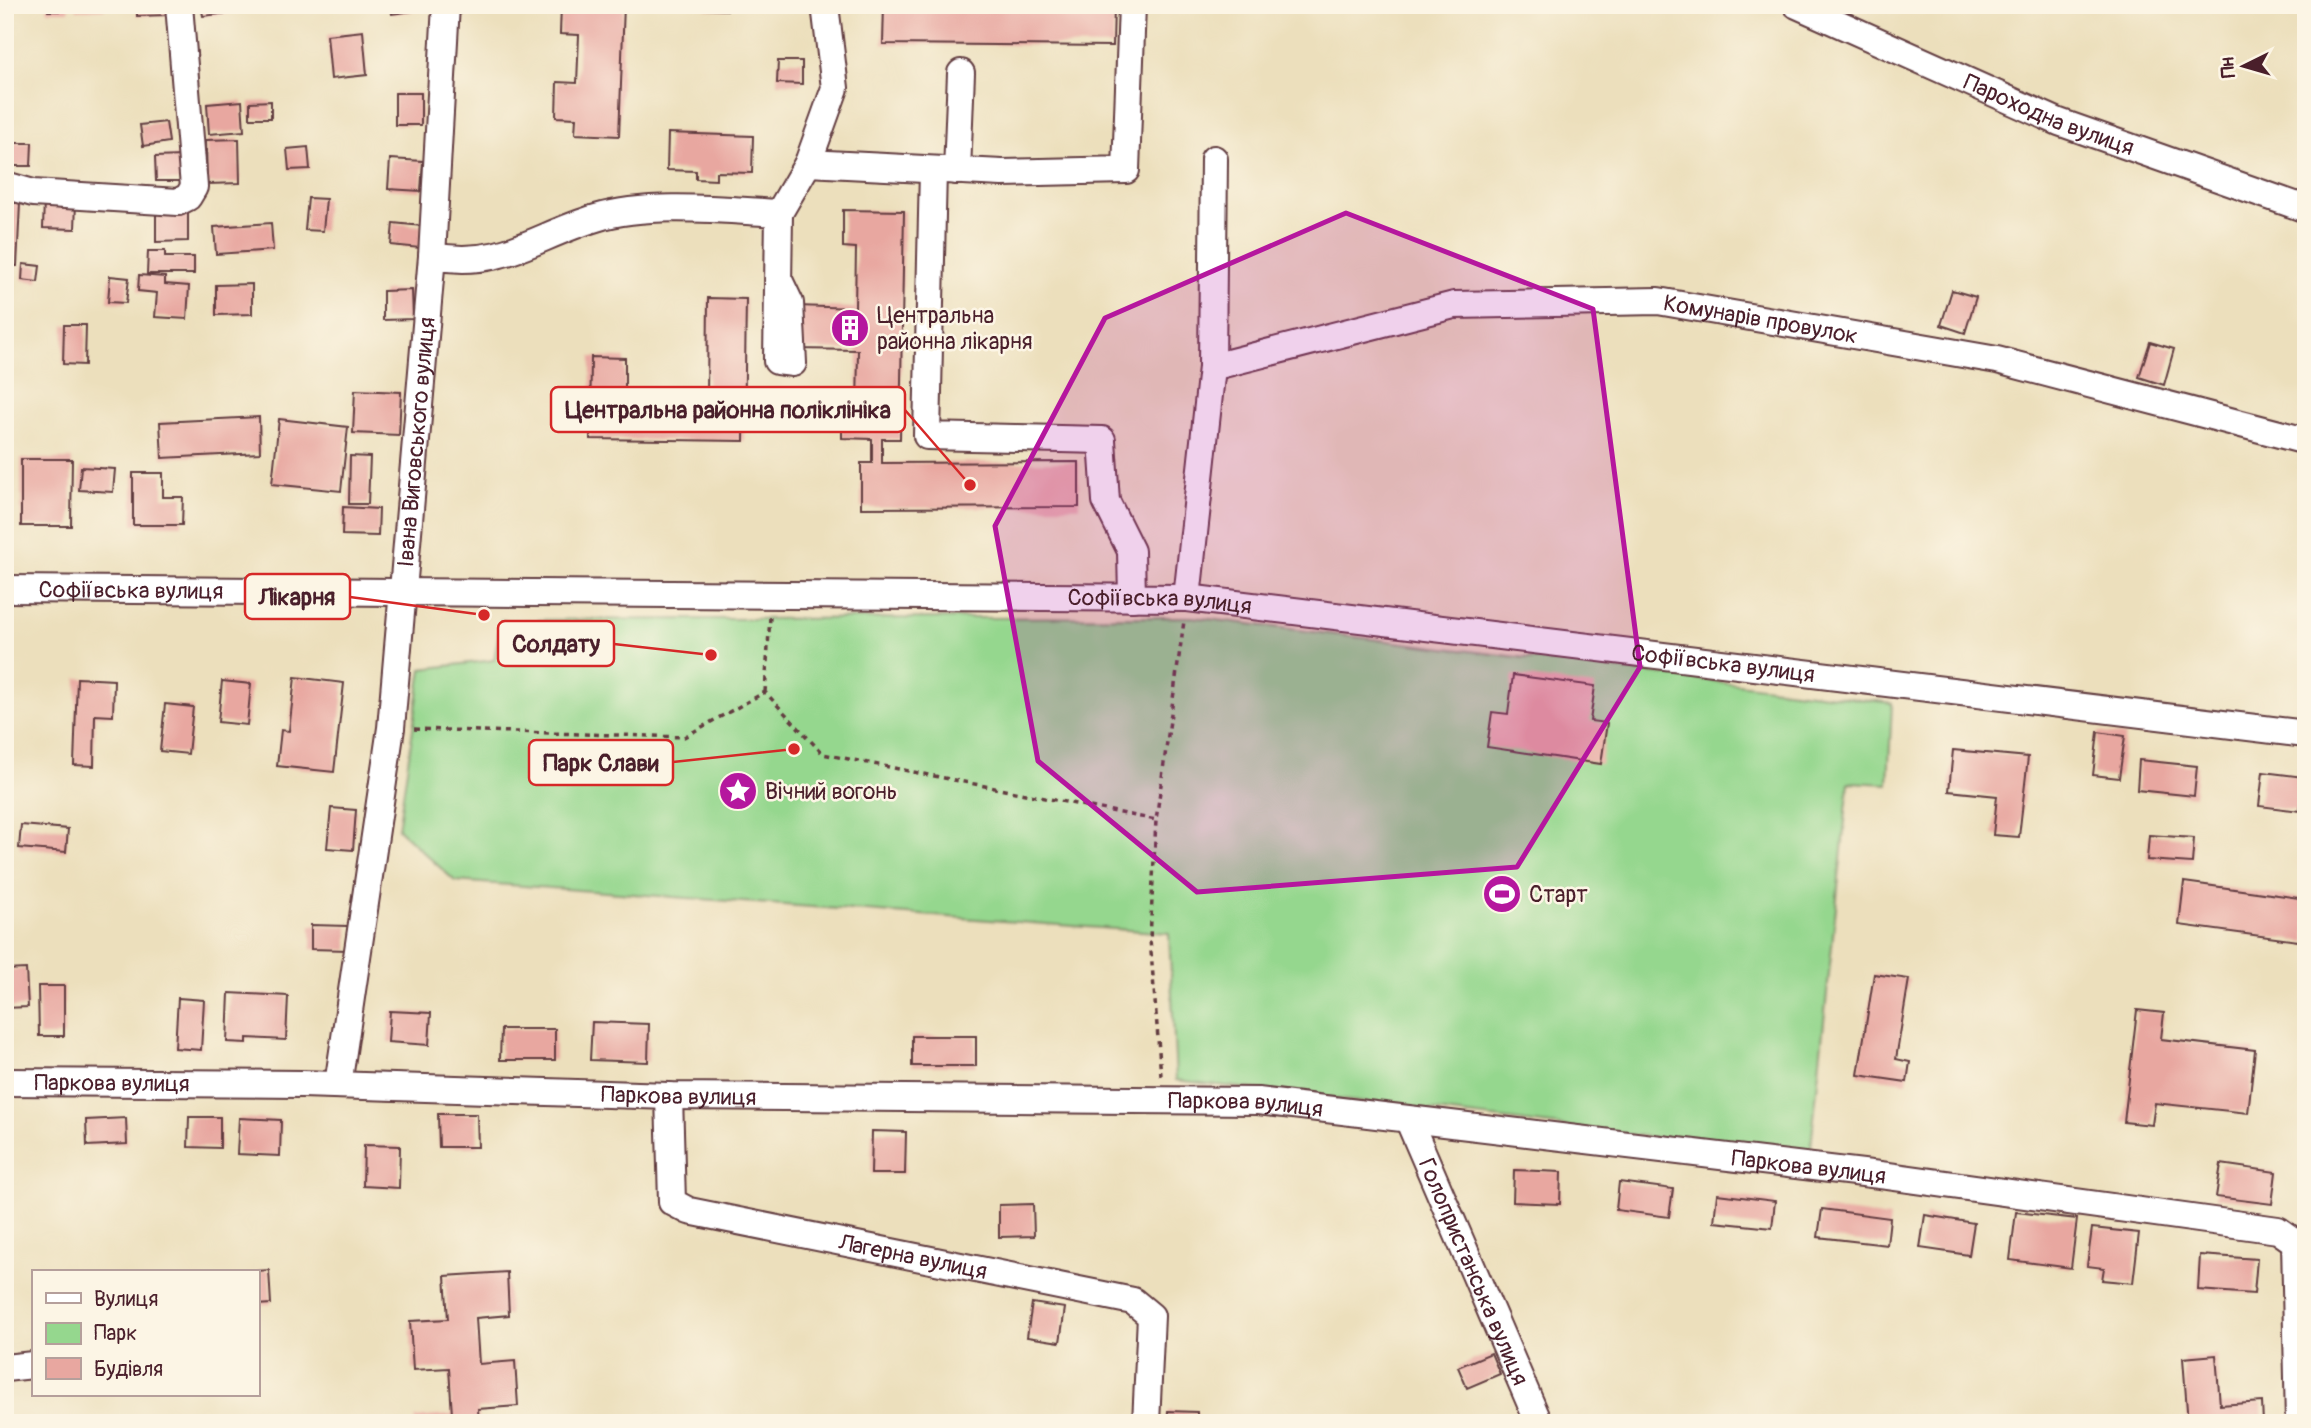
<svg xmlns="http://www.w3.org/2000/svg" width="2311" height="1428" viewBox="0 0 2311 1428" font-family="Pangolin,sans-serif">
<rect width="100%" height="100%" fill="#fcf5e5"/>
<filter id="ink" filterUnits="userSpaceOnUse"><feTurbulence type="fractalNoise" baseFrequency=".0143" numOctaves="2"/><feDisplacementMap in="SourceGraphic" scale="14" xChannelSelector="R" yChannelSelector="G"/><feConvolveMatrix kernelMatrix="1 2 1 2 8 2 1 2 1" color-interpolation-filters="sRGB"/></filter>
<filter id="wash" filterUnits="userSpaceOnUse"><feTurbulence type="fractalNoise" baseFrequency=".00686" numOctaves="4" result="noise"/><feDisplacementMap in="SourceGraphic" scale="28" xChannelSelector="R" yChannelSelector="G"/><feGaussianBlur stdDeviation="1.57" result="paint"/><feColorMatrix in="noise" values="0 0 0 0 0 0 0 0 0 0 0 0 0 0 0 0 0 1.4 0 .05"/><feComposite in="paint" operator="in"/></filter>
<g filter="url(#wash)">
<rect width="100%" height="100%" fill="#ecdfbc"/>
<!-- green -->
<path fill="#95d78e" stroke="#707b5c" stroke-width="2" d="M1192,617L1892,703L1888,784L1849,782L1810,1156L1176,1080L1169,933L455,881L398,829L422,669L494,660L501,620Z"/>
<g id="blocks">
<!-- building -->
<path fill="#e8a7a0" d="M47,5H68L69,11H48Z
M76,5H105V9L77,10Z
M137,5H168V15L137,16Z
M201,5H271L272,8L203,16Z
M390,5H427L428,9L392,14Z
M561,5H624L619,136L575,134L576,118L556,117L557,82L577,83L579,35L560,34Z
M706,5H727V10L705,9Z
M884,5H1114L1113,46L883,44Z
M363,31L367,75L331,79L327,35Z
M778,61H802V84L777,83Z
M395,93H421V125H395Z
M242,101L244,131L209,134L207,104Z
M271,101V118H250V102Z
M166,122L169,142L143,146L140,125Z
M668,133L753,136L752,173L716,172V180L696,179V171L667,170Z
M239,139L240,183L207,184L206,140Z
M5,143H32L31,166H5Z
M308,147L310,169L289,170L287,149Z
M182,156V181H156L155,157Z
M390,159L423,161L421,191L388,189Z
M308,198L326,199L323,231L305,230Z
M44,201L76,202L75,229L43,228Z
M5,203H20L17,266H5Z
M188,209V241L156,242V210Z
M843,210L904,211L900,439H882V463L1079,462V507L861,508V463H872V439L842,438V411H857L858,350L797,349V306L855,308L856,248L843,247Z
M271,223L273,250L216,254L214,227Z
M393,223L422,226L420,248L391,245Z
M148,251H165V257H194V274H147Z
M23,264L40,266L38,282L22,280Z
M139,275L165,277V284L189,286L187,319L155,317L157,293L138,291Z
M110,276L129,278L126,303L108,302Z
M252,284V314L216,315V285Z
M412,290L413,319L383,320V291Z
M1952,290L1976,297L1965,333L1941,325Z
M708,298L746,299L744,441L590,439L591,357L625,358V398L707,399Z
M64,325H86L85,365L63,364Z
M2150,342L2174,349L2164,385L2139,377Z
M355,390L401,392L399,435L353,433Z
M259,417L260,453L162,458L160,422Z
M279,419L348,427L341,491L272,484Z
M350,456L370,457L368,504H349Z
M21,459H72L71,526H21Z
M81,467L115,469L113,492L79,490Z
M133,473H163V497H183L182,525H133Z
M343,507L379,509L378,536L342,535Z
M1513,675L1595,686L1590,721L1607,723L1601,764L1487,747L1492,712L1508,714Z
M295,677L344,683L334,772L277,766L281,730L289,731Z
M77,678L114,680L113,716L95,715L94,766L74,765Z
M222,681L251,684L247,725L218,722Z
M165,704L193,707L188,754L160,751Z
M2098,732L2125,736L2119,778L2093,775Z
M1953,750L2028,757L2019,837L1993,835L1997,796L1949,791Z
M2139,760L2197,766L2194,796L2137,790Z
M2263,772L2304,777L2300,811L2259,806Z
M331,808L356,810L353,850L327,848Z
M21,825L68,829L66,852L19,848Z
M2149,835L2194,838L2192,863L2147,860Z
M2184,882L2306,899V942L2179,925Z
M311,925L348,926V950L311,949Z
M26,969L28,1007L5,1008V970Z
M1874,974L1909,979L1896,1059L1910,1062L1907,1082L1858,1075Z
M38,986H64V1036H39Z
M229,993L288,996L286,1040L247,1038V1043L227,1042Z
M178,998L204,1000L201,1050L175,1048Z
M2137,1010L2164,1013L2161,1039L2255,1050L2248,1113L2155,1103L2152,1125L2124,1122Z
M390,1011L431,1013L429,1045L388,1042Z
M592,1022L649,1024L648,1062L590,1060Z
M501,1029H555V1060H500Z
M912,1036H976V1066H912Z
M438,1114H477L478,1147H439Z
M189,1117H220V1148L188,1147Z
M126,1118L127,1144L87,1146L86,1120Z
M239,1118L281,1120L280,1156L237,1154Z
M872,1131L906,1132L905,1174H871Z
M364,1145L400,1146L399,1188L363,1186Z
M2221,1164L2276,1172L2272,1204L2216,1197Z
M1514,1170L1561,1172L1560,1204L1513,1202Z
M1619,1182L1673,1189L1669,1217L1616,1210Z
M1717,1194L1775,1201L1772,1228L1714,1222Z
M1033,1204L1034,1236L999,1237V1205Z
M1822,1209L1890,1218L1887,1245L1818,1237Z
M2016,1212L2077,1219L2071,1268L2010,1260Z
M1925,1215L1974,1223L1969,1255L1920,1248Z
M2092,1228L2139,1233L2133,1283L2102,1280L2104,1268L2087,1266Z
M2200,1255L2257,1259L2254,1294L2198,1290Z
M269,1270L271,1304L257,1305V1271Z
M507,1272L509,1315L476,1318L479,1364L515,1361L518,1406L478,1409L479,1423H415V1418L452,1415L449,1368L413,1370L410,1321L448,1319L445,1276Z
M1032,1303L1065,1308L1060,1342L1027,1337Z
M1491,1353L1500,1374L1467,1388L1458,1367Z
M2216,1355L2220,1405L2262,1402L2263,1423H2188L2183,1358Z
M1168,1411L1197,1412V1423H1167Z"/>
</g>
</g>
<g filter="url(#ink)">
<use href="#blocks" fill-opacity="0" stroke="#623c41" stroke-width="2"/>
<g fill="none" stroke-linecap="round" stroke-linejoin="round">
<defs>
<g id="minor">
<path id="s1" d="M1797,5L2059,122L2306,209"/>
<path d="M808,163L1002,173L1126,170L1132,5"/>
<path d="M933,170L927,436L1102,440L1106,501L1131,551L1132,598"/>
<path d="M957,171L961,73"/>
<path d="M5,185L33,193L178,202L188,197L194,187L179,5"/>
<path d="M779,213L777,361L793,363L790,303L780,282"/>
<path d="M432,256C503,269 534,236 596,218C649,202 724,210 779,213L808,163L835,88L825,5"/>
<path id="s2" d="M1212,367L1454,305L1658,301L1997,360L2306,441"/>
<path id="s3" d="M5,589L1187,598L2306,734"/>
<path d="M1187,598L1212,367L1214,159"/>
<path id="s4" d="M5,1082L302,1084L669,1096L1258,1101L1888,1176L2278,1230L2295,1242L2299,1423"/>
<path id="s5" d="M338,1085L391,728L432,256L446,5"/>
<path id="s6" d="M669,1096L672,1202L689,1211L1133,1301L1151,1316L1146,1423"/>
<path id="s7" d="M1409,1121L1539,1423"/>
<path d="M5,1368L33,1365"/>
</g>
</defs>
<!-- minor casing -->
<use href="#minor" stroke="#623c41" stroke-width="30"/>
<!-- path -->
<path stroke="#623c41" stroke-width="3.5" stroke-dasharray="5 5" stroke-linecap="butt" d="M765,692L770,617
M414,729L684,737L765,692L823,754L1156,820
M1161,1076L1150,939L1156,820L1184,621"/>
<!-- minor -->
<use href="#minor" stroke="#fff" stroke-width="26"/>
</g>
</g>
<!-- marked area -->
<path fill="#b5179e" fill-opacity="0.2" stroke="#b5179e" stroke-width="5" stroke-linejoin="round" d="M1346,213L1593,309L1640,667L1517,867L1197,892L1038,761L995,526L1105,318Z"/>
<!-- icons -->
<defs>
<symbol id="building-disc" viewBox="-11 -11 22 22"><circle r="9.5" fill="#b5179e" stroke="#fcf5e5"/><path d="M-4-6H4V6H1V3H-1V6H-4ZM-2.5-4.3h1.7v1.8h-1.7ZM.8-4.3h1.7v1.8H.8ZM-2.5-1h1.7V.8h-1.7ZM.8-1h1.7V.8H.8Z" fill="#fff"/></symbol>
<symbol id="sight-disc" viewBox="-11 -11 22 22"><circle r="9.5" fill="#b5179e" stroke="#fcf5e5"/><path d="M0-6L1.8-2.2L6-1.7L2.9 1.2L3.7 5.4L0 3.3L-3.7 5.4L-2.9 1.2L-6-1.7L-1.8-2.2Z" fill="#fff"/></symbol>
<symbol id="stadium-disc" viewBox="-11 -11 22 22"><circle r="9.5" fill="#b5179e" stroke="#fcf5e5"/><path d="M0-5a6.5 5 0 1 0 0 10a6.5 5 0 1 0 0-10ZM-3.5-1.8h7v3.6h-7Z" fill="#fff"/></symbol>
</defs>
<g fill-rule="evenodd">
<use href="#building-disc" x="828" y="306" width="44" height="44"/>
<use href="#sight-disc" x="716" y="769" width="44" height="44"/>
<use href="#stadium-disc" x="1480" y="872" width="44" height="44"/>
</g>
<g text-anchor="middle" stroke-width="5" stroke-linejoin="round" paint-order="stroke">
<!-- street labels -->
<g font-size="23" fill="#4a1f2b" stroke="#fcf5e5">
<text dy="8" stroke="none"><textPath href="#s1" startOffset="275">Пароходна вулиця</textPath></text>
<text dy="8" stroke="none"><textPath href="#s2" startOffset="558">Комунарів провулок</textPath></text>
<text dy="8" stroke="none"><textPath href="#s5" startOffset="648">Івана Виговського вулиця</textPath></text>
<text dy="8" stroke="none"><textPath href="#s3" startOffset="126">Софіївська вулиця</textPath></text>
<text dy="8" stroke="none"><textPath href="#s3" startOffset="1155">Софіївська вулиця</textPath></text>
<text dy="8" stroke="none"><textPath href="#s3" startOffset="1722">Софіївська вулиця</textPath></text>
<text dy="8" stroke="none"><textPath href="#s4" startOffset="107">Паркова вулиця</textPath></text>
<text dy="8" stroke="none"><textPath href="#s4" startOffset="674">Паркова вулиця</textPath></text>
<text dy="8" stroke="none"><textPath href="#s4" startOffset="1241">Паркова вулиця</textPath></text>
<text dy="8" stroke="none"><textPath href="#s4" startOffset="1808">Паркова вулиця</textPath></text>
<text dy="8" stroke="none"><textPath href="#s6" startOffset="354">Лагерна вулиця</textPath></text>
<text dy="8" stroke="none"><textPath href="#s7" startOffset="164">Голопристанська вулиця</textPath></text>
</g>
<!-- poi labels -->
<g font-size="23" fill="#4a1f2b" stroke="#fcf5e5" text-anchor="start">
<text x="877" y="323">Центральна<tspan x="877" dy="26">районна лікарня</tspan></text>
<text x="765" y="799">Вічний вогонь</text>
<text x="1529" y="902">Старт</text>
</g>
</g>
<!-- callouts -->
<path fill="none" stroke="#d62828" stroke-width="2.5" d="M970 485L905 410M484 615L350 597M711 655L614 644M794 749L673 762"/>
<g fill="#d62828" stroke="#fcf5e5" stroke-width="2.5">
<circle cx="970" cy="485" r="7"/>
<circle cx="484" cy="615" r="7"/>
<circle cx="711" cy="655" r="7"/>
<circle cx="794" cy="749" r="7"/>
</g>
<g fill="#fcf5e5" stroke="#d62828" stroke-width="2.5">
<rect x="551" y="387" width="354" height="45" rx="7"/>
<rect x="245" y="574" width="105" height="45" rx="7"/>
<rect x="498" y="621" width="116" height="45" rx="7"/>
<rect x="529" y="740" width="144" height="45" rx="7"/>
</g>
<g font-size="24" text-anchor="middle" font-weight="bold" fill="#4a1f2b">
<text x="728" y="418">Центральна районна поліклініка</text>
<text x="297" y="605">Лікарня</text>
<text x="556" y="652">Солдату</text>
<text x="601" y="771">Парк Слави</text>
</g>
<!-- margin -->
<rect width="2311" height="1428" fill="none" stroke="#fcf5e5" stroke-width="28"/>
<!-- legend -->
<rect x="32" y="1270" width="228" height="126" fill="#fcf5e5" stroke="#b59f9b" stroke-width="2"/>
<rect x="46" y="1293" width="35" height="10" fill="#ffffff" stroke="#b59f9b" stroke-width="2"/>
<text x="94" y="1306" font-size="21" fill="#4a1f2b">Вулиця</text>
<rect x="46" y="1323" width="35" height="21" fill="#95d78e" stroke="#b59f9b" stroke-width="2"/>
<text x="94" y="1340" font-size="21" fill="#4a1f2b">Парк</text>
<rect x="46" y="1358" width="35" height="21" fill="#e8a7a0" stroke="#b59f9b" stroke-width="2"/>
<text x="94" y="1376" font-size="21" fill="#4a1f2b">Будівля</text>
<!-- north arrow -->
<g transform="translate(2244 66) rotate(265)" stroke="#fcf5e5" stroke-width="5" paint-order="stroke">
<path d="M0-5L12 26L0 18L-12 26Z" fill="#4a1f2b"/>
<text y="-10" font-size="19" font-weight="bold" text-anchor="middle" fill="#4a1f2b">Пн</text>
</g>
</svg>
